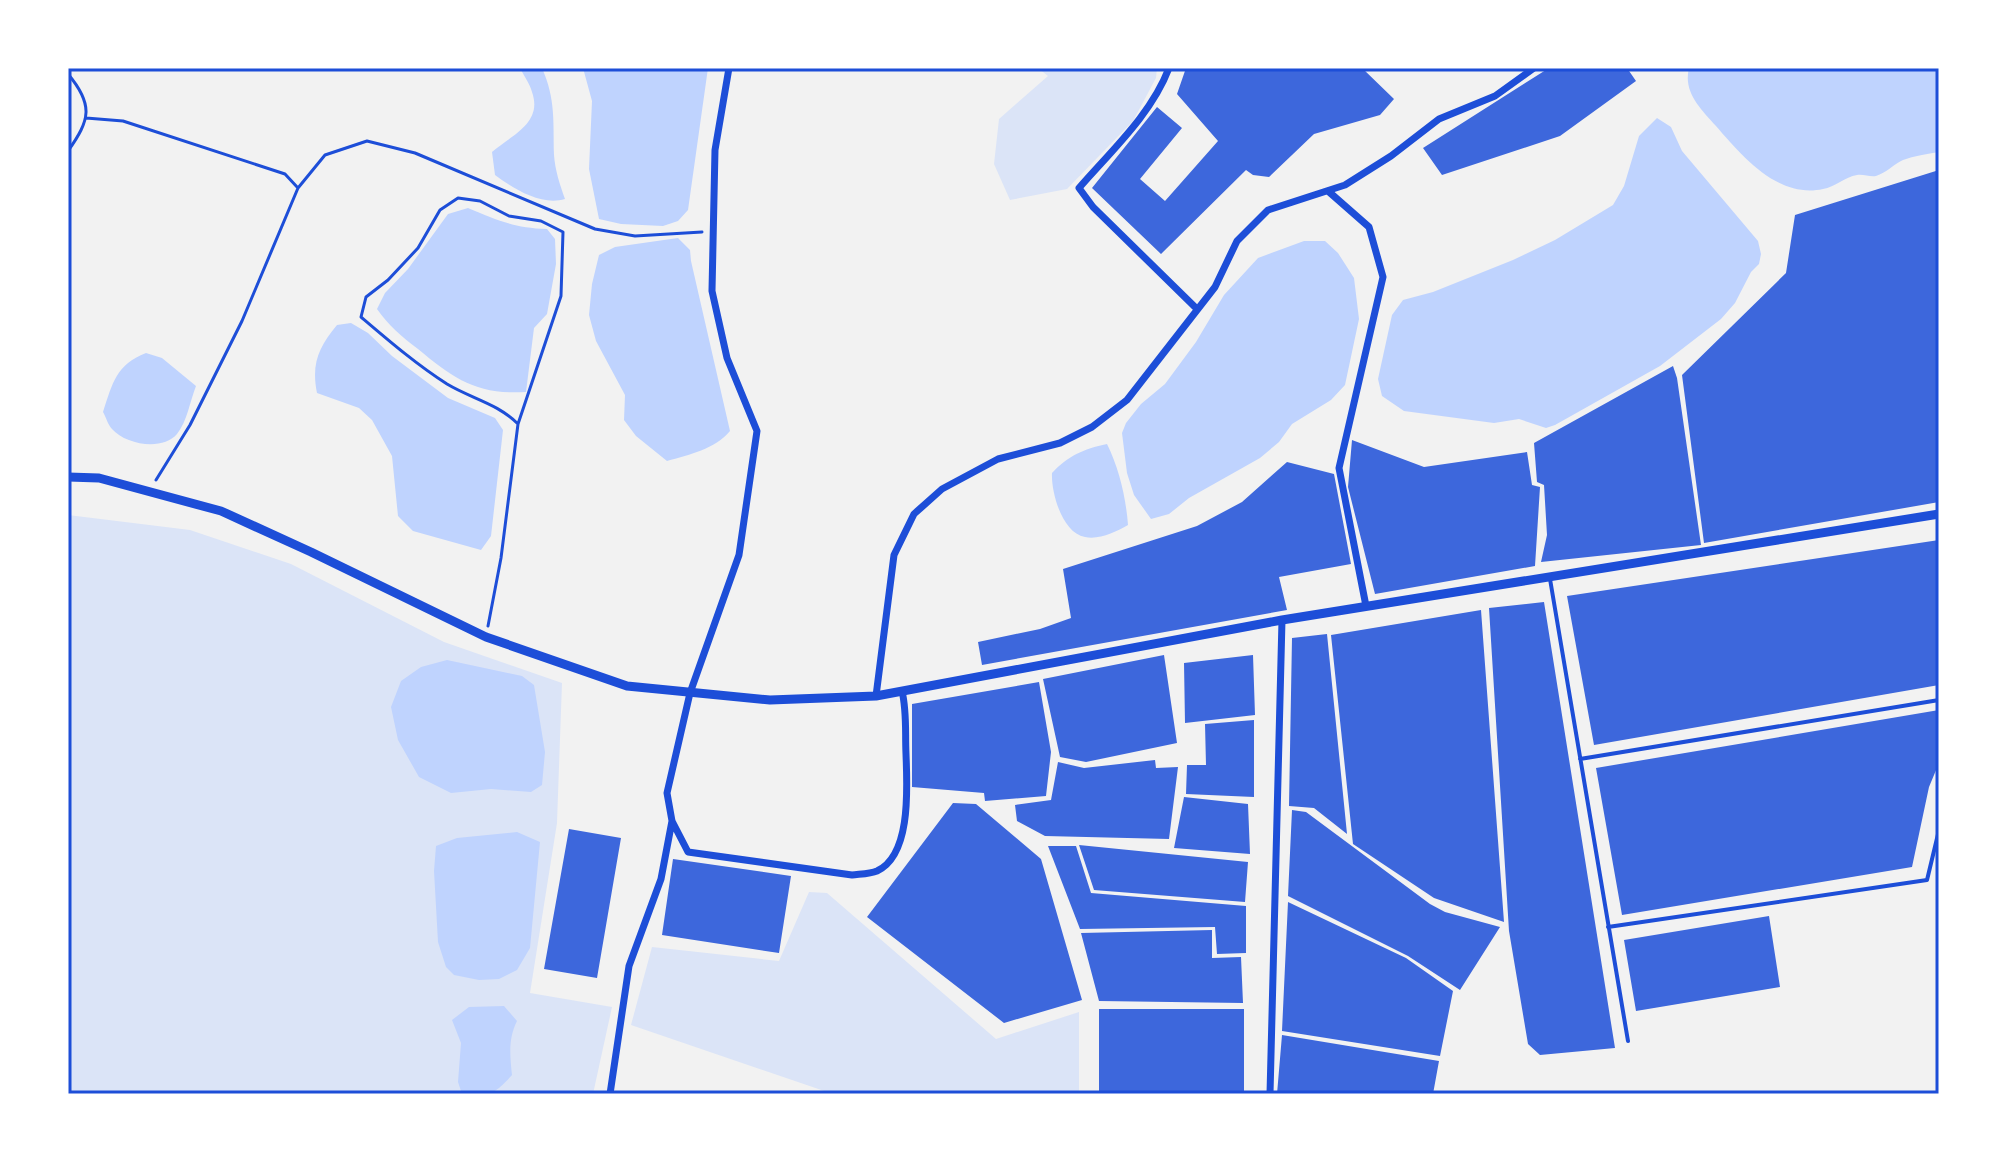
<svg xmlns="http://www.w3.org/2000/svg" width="2007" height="1162" viewBox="0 0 2007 1162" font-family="'Titillium Web',sans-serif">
<rect width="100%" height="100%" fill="#f2f2f2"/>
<!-- green -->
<path fill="#dbe4f7" d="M1038,68H1157L1156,78L1133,121L1067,189L1010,200L994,164L999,119L1048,76Z
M68,515L190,530L291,564L444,642L562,683L557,823L530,993L612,1007L593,1094H68Z
M809,892L827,893L996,1039L1079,1012V1094H833L631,1025L652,947L779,961Z"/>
<!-- water -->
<path fill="#bfd3fe" d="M520,68H542C556,100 553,122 554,155C555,170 560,185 565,199C541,206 514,189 495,175L492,152C512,135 543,123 532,92C530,84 524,76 520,68Z
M583,68H708L688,210L678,221L663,226L621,224L599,219L589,169L592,101Z
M1689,68H1939V152C1927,154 1914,156 1903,160C1894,164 1886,173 1876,176C1870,177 1863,174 1857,175C1845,177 1835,187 1823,189C1778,199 1742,156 1716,126C1700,108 1683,92 1689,68Z
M1657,118L1671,127L1682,151L1758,241L1761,254L1759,264L1751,272L1735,303L1721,319L1660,366L1555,425L1546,428L1519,419L1494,423L1404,411L1382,396L1378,379L1392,315L1403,300L1433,292L1513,260L1555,240L1613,205L1624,186L1639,136Z
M468,208C497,220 514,228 547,229L555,239L556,264L547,314L534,328L526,392C477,395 454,379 418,349C402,337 388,325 377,309L385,293L408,269L448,214Z
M678,238L690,250L691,261L730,431C715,449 689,455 667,461L636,436L624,420L625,395L596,341L589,315L592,284L599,255L615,247Z
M1304,241H1325L1338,253L1354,278L1359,319L1345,385L1331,400L1292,424L1279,442L1260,458L1189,498L1169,514L1151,519L1134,495L1127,473L1122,433L1126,423L1141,404L1165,384L1196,342L1224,295L1258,258Z
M351,323L368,333L392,356L448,398L495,418L503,430L491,536L481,550L413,531L398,516L392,456L372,420L359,408L317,393C311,363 319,347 337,325Z
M146,353L162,358L196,386C190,401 187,422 177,434C163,451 126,445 112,429C108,425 106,417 103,412C113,382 116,365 146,353Z
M1107,444C1119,468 1126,498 1128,525C1116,532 1099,540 1085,537C1062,533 1051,492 1052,473C1068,456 1083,449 1107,444Z
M447,660L522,676L534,685L545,752L542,785L531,792L491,789L451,793L419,777L398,740L391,707L401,681L421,667Z
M517,832L540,842L530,948L517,970L499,979L479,980L454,975L446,967L438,942L434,871L436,846L457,838Z
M504,1006L517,1021C508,1039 510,1056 512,1075C492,1097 491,1094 462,1094L458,1082L461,1043L452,1020L469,1007Z"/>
<!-- building -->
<path fill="#3d67dc" d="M1186,68H1362L1394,99L1380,115L1314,134L1269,177L1253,175L1246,170L1161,254L1092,188L1157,107L1182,128L1140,179L1165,201L1218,141L1177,94Z
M1549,68H1627L1636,81L1560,136L1442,175L1423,148Z
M1939,170V502L1704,543L1682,375L1786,273L1795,215Z
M1673,366L1677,378L1701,545L1541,562L1547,535L1544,485L1537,482L1534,443Z
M1352,440L1424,467L1527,452L1532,485L1540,487L1535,566L1375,594L1348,487Z
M1287,462L1334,474L1351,564L1279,577L1287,610L982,665L978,642L1040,629L1071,618L1063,569L1197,526L1242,502Z
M1939,540V685L1594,745L1567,596Z
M1544,602L1615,1048L1540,1055L1528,1044L1509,931L1489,608Z
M1481,610L1504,922L1434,898L1353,844L1331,635Z
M1327,634L1347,834L1314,808L1289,806L1292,638Z
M1164,655L1177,743L1086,762L1060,757L1043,679Z
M1253,655L1255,715L1185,723L1184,663Z
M1039,682L1051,752L1046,796L985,801L984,793L912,787V704Z
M1939,710V763L1929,787L1912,867L1622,915L1596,768Z
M1254,720V797L1186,794L1187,765H1206L1205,724Z
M1155,760L1156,768L1178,767L1169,839L1045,836L1017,821L1015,805L1051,800L1058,762L1084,768Z
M1184,797L1248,804L1250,854L1174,848Z
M953,803L976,804L1041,859L1082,1000L1004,1023L867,917Z
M1292,810L1306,812L1430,904L1445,912L1500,927L1460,990L1408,956L1288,896Z
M569,829L621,838L597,978L544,969Z
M1079,845L1248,862L1245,902L1094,890Z
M1048,846H1076L1091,893L1246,906V953L1217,954L1215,927L1080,929Z
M673,859L791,876L779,953L662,935Z
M1288,902L1406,958L1453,991L1440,1056L1282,1031Z
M1769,916L1780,987L1636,1011L1624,940Z
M1212,930V958L1241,957L1243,1003L1099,1001L1081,933Z
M1099,1009H1244V1094H1099Z
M1282,1035L1439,1061L1433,1094H1277Z"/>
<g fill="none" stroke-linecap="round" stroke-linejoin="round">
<!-- path -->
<path stroke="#1d4ed8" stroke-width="3" d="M68,74C94,105 90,120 68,151
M86,118L123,121L285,174L298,188
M156,480L190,425L242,321L298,188L325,155L367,141L415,153L595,229L635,236L702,232
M488,626L501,558L518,424L561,296L563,232L541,221L509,216L480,201L458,198L440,210L418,248L388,280L366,297L361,317C388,340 417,365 447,384C472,399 497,403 518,424"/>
<!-- service -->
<path stroke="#1d4ed8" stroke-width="4" d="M1550,579L1628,1041
M1580,759L1939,700
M1608,927L1927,880L1939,830"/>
<!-- minor -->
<path stroke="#1d4ed8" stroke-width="7" d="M729,68L715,150L712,291L727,358L757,431L739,555L690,693L667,793L672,821L688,852L852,875C859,874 870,874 877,871C912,855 907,785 906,754C905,732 907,712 902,691
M1169,68C1151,115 1111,151 1079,188L1093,207L1197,309
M1328,191L1369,227L1383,277L1339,468L1366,606
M876,696L894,555L914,514L942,489L998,459L1060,443L1092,427L1127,400L1215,287L1237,241L1268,210L1345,185L1391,156L1439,119L1495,96L1534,68
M610,1094L629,966L661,879L672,821
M1270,1094L1282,620"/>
<!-- tertiary -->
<path stroke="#1d4ed8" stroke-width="9" d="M68,477L99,478L221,511L311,552L486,637L627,686L770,700L876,696L1282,620L1939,514"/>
</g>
<!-- border -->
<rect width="2007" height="1162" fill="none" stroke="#ffffff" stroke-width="140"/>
<rect x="70" y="70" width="1867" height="1022" fill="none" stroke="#1d4ed8" stroke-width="3"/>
</svg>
